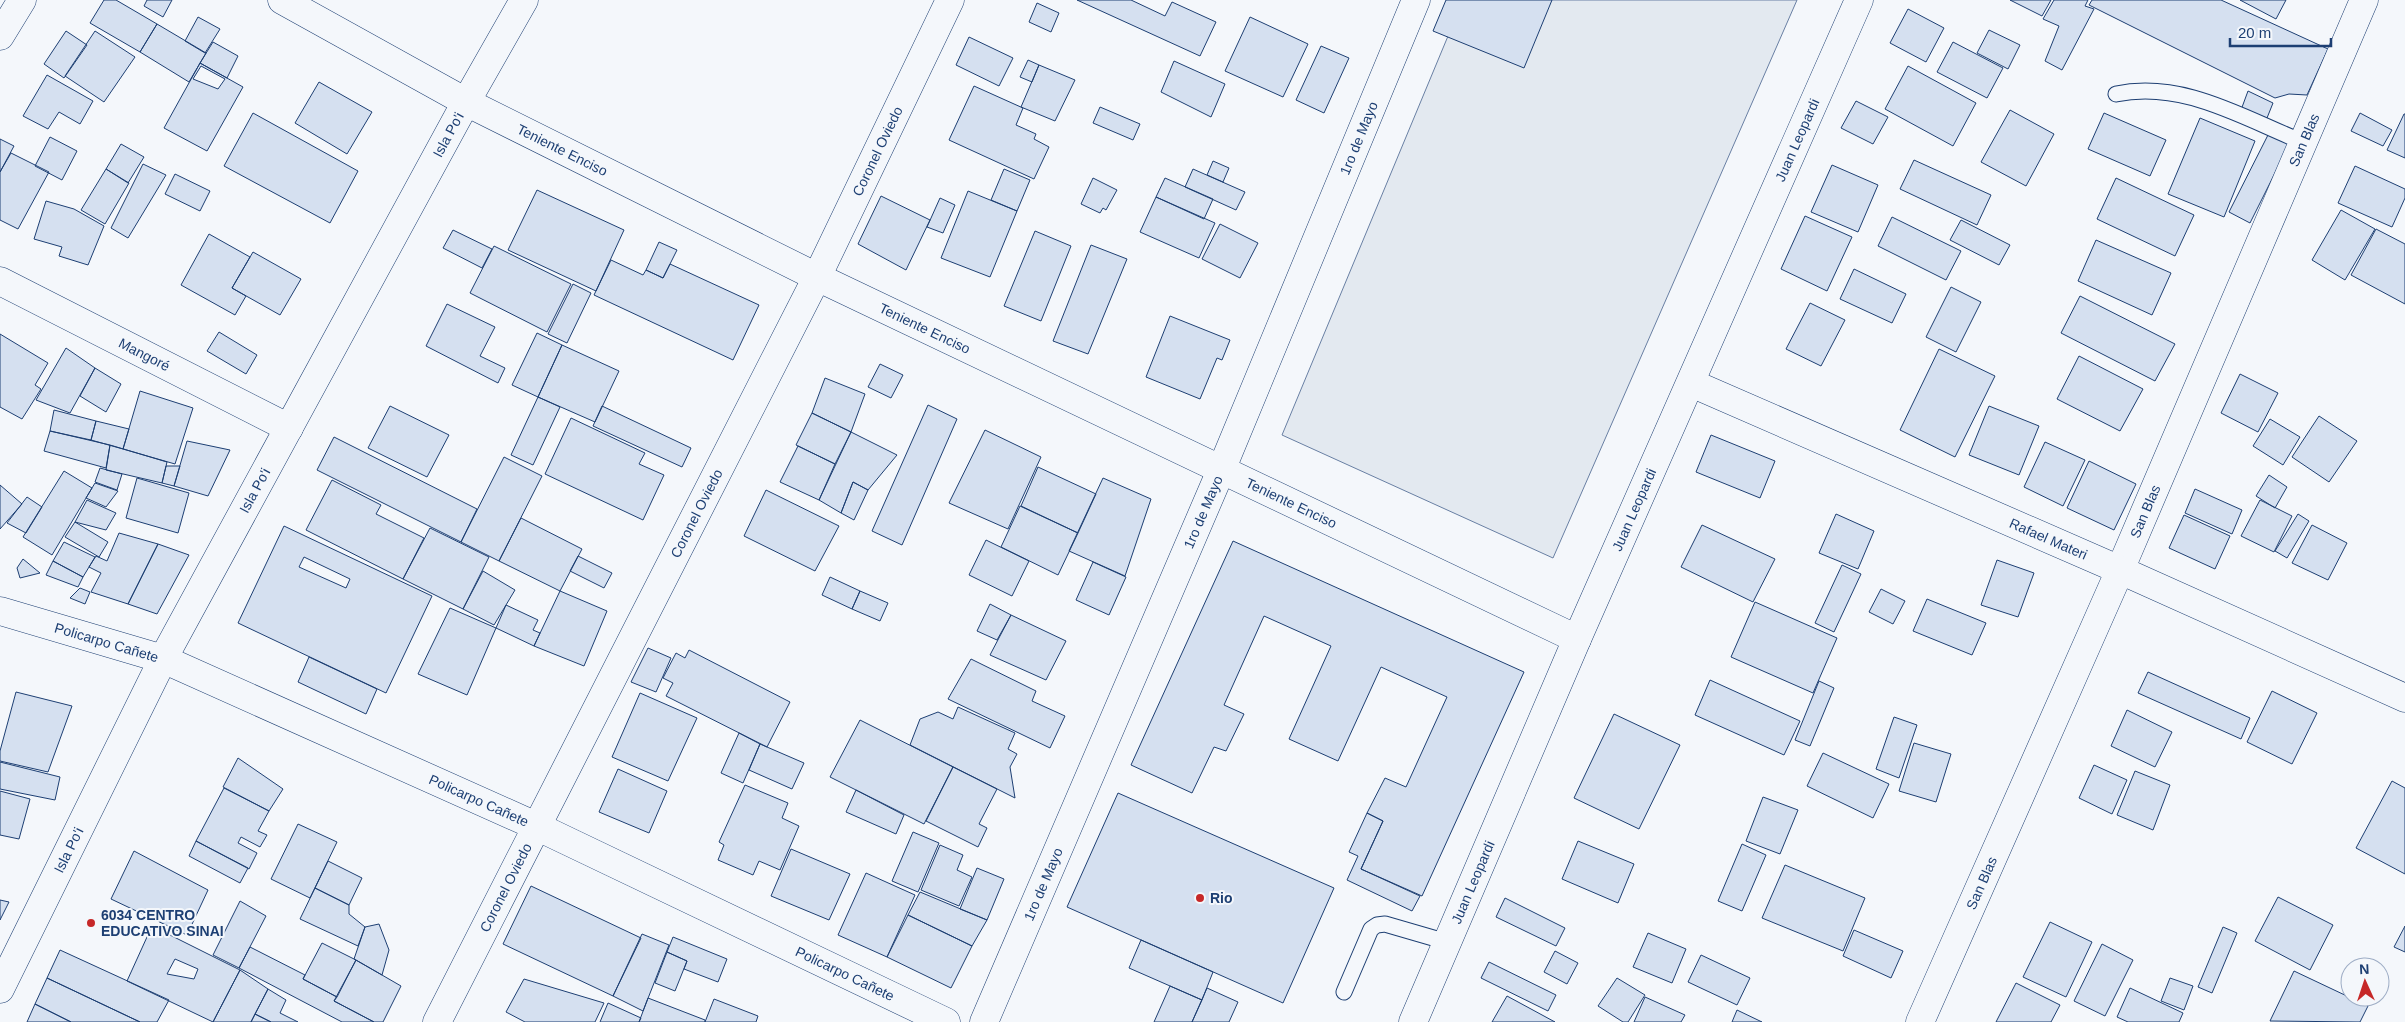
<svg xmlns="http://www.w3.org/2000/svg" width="2405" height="1022" viewBox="0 0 2405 1022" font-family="Helvetica,sans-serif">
<rect width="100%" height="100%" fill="#f4f7fb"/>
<!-- pitch -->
<path fill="#e3e9f0" stroke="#687fa3" d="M1463,0H1797L1553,558L1282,435Z"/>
<!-- building -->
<path fill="#d5e0f0" stroke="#1d3f73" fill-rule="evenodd" d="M104,0H116L157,24L140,52L90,23Z
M147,0H172L163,17L144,6Z
M1077,0H1131L1165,16L1172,2L1216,22L1200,56Z
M1446,0H1552L1524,68L1433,31Z
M2010,0H2051L2042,16Z
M2054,0H2088L2085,6L2094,9L2062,70L2045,61L2059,26L2043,19Z
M2092,0H2221L2328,49L2307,95L2289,94L2275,98L2089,5Z
M2240,0H2286L2276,19Z
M1037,3L1059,13L1051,32L1029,22Z
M1908,9L1944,28L1926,62L1890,43Z
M198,17L220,29L205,53L185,41Z
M1250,17L1308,44L1283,97L1225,71Z
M157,24L206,53L189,82L140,52Z
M1989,30L2020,45L2008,69L1977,53Z
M66,31L87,45L64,78L44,64Z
M95,31L135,57L104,102L65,76Z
M969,37L1013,58L999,86L956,65Z
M213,42L238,56L227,78L200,63Z
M1953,42L2003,68L1987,98L1937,72Z
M1321,46L1349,58L1324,113L1296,100Z
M1028,60L1039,65L1032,82L1020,77Z
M1174,61L1225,84L1211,117L1161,92Z
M200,63L243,87L207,151L164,128ZM201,66L225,79L218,89L193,79Z
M1039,65L1075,80L1055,121L1021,107Z
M1908,66L1976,103L1953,146L1885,109Z
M47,75L93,101L80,124L59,112L48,129L23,116Z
M319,82L372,112L347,154L295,123Z
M974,86L1023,108L1016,125L1036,134L1034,139L1049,147L1034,179L949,140Z
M2248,91L2273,103L2267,118L2241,110Z
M1856,101L1888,117L1873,144L1841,128Z
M1100,107L1140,124L1133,140L1093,123Z
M2010,110L2054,134L2026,186L1981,162Z
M253,113L358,171L330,223L224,166Z
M2104,113L2166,140L2150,176L2088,149Z
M2360,113L2392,130L2383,146L2351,131Z
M2404,114H2405V158L2387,150Z
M2200,118L2255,141L2224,217L2168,194Z
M2269,133L2290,143L2250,223L2229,212Z
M50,137L77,151L62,180L35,166Z
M0,139L14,146L0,172Z
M121,144L144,157L128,183L106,169Z
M11,153L49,172L18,229L0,220V172Z
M1914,160L1991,195L1977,225L1900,189Z
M1213,161L1229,168L1223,182L1207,175Z
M143,164L166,175L128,238L111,228Z
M1832,165L1878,185L1858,232L1811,212Z
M2355,166L2405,189V198L2392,227L2338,203Z
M106,169L129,183L105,224L81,210Z
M1004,169L1030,180L1017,211L991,200Z
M1193,169L1245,192L1236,210L1185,187Z
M175,174L210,191L200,211L165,194Z
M1093,178L1117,190L1106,210L1103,208L1100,213L1081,204Z
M1165,178L1213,199L1204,219L1156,197Z
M2116,178L2194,215L2175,256L2097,219Z
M537,190L624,230L596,291L508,250Z
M968,191L1017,211L990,277L941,258Z
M881,196L930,220L906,270L858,244Z
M1156,197L1215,223L1199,258L1140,232Z
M940,198L955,205L943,233L927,227Z
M46,201L74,209L104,226L88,265L59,256L62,247L34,239Z
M2341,210L2375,229L2345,280L2312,260Z
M1805,216L1852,237L1827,291L1781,269Z
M1892,217L1961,251L1946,280L1878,246Z
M1961,220L2010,245L1999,265L1950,240Z
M1220,224L1258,243L1240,278L1202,259Z
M2376,229L2405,244V304L2351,275Z
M453,230L492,249L482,268L443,248Z
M1035,231L1071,246L1041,321L1004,306Z
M209,234L250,257L232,288L246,296L235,315L181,285Z
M2096,240L2171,273L2152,315L2078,281Z
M659,242L677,250L663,278L646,270Z
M1091,245L1127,259L1088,354L1053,341Z
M494,246L571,284L547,332L470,293Z
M253,252L301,279L280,315L232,288Z
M611,260L643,275L646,270L663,278L670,264L759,305L733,360L594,295Z
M1854,269L1906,294L1892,323L1840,299Z
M573,284L591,293L567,343L548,334Z
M1951,287L1981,302L1956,352L1926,337Z
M2080,296L2175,344L2155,381L2061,333Z
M1810,303L1845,320L1821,366L1786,349Z
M447,304L495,327L480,356L505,368L498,383L426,346Z
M1170,316L1230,340L1222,360L1217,358L1200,399L1146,377Z
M219,332L257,355L246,374L207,351Z
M537,333L562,345L538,397L512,385Z
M0,334L48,363L35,385L41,389L22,419L0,407Z
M562,345L619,371L595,422L538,397Z
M66,348L95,368L70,413L36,400Z
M1939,349L1995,376L1955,457L1900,430Z
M2079,356L2143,389L2120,431L2057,399Z
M880,364L903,375L891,398L868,387Z
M95,368L121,384L106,412L80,396Z
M2240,374L2278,393L2258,432L2221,413Z
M825,378L865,394L851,432L812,413Z
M140,391L193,408L175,464L123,449Z
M538,397L560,407L533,465L511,455Z
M928,405L957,419L902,545L872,531Z
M390,406L449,435L427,477L368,448Z
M602,406L691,448L682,467L593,426Z
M1989,406L2039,426L2019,475L1969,455Z
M54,410L96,421L91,440L50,431Z
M812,413L851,432L835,464L796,445Z
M2319,416L2357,441L2329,482L2292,457Z
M571,418L645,453L639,464L664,475L643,520L545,474Z
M2270,419L2300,437L2283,465L2253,446Z
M96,421L129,429L123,449L91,440Z
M985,430L1041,457L1008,529L949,503Z
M50,431L110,445L106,468L44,451Z
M851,432L897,455L868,490L853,482L841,513L819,500Z
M1711,435L1775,461L1760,498L1696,472Z
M334,437L477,509L461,542L317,470Z
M187,441L230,450L208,496L174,486Z
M2045,442L2085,460L2063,506L2024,487Z
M110,445L167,462L162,483L106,470Z
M798,446L835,464L819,500L780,482Z
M504,457L542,476L499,561L461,542Z
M2089,461L2136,484L2114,530L2067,508Z
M166,466H180L174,486L162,483Z
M1038,467L1096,494L1078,533L1021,506Z
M100,468L122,474L117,490L95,482Z
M64,471L92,488L52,555L23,537Z
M2269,475L2287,487L2275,508L2256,496Z
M137,478L189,493L178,533L126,518Z
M1103,478L1151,499L1125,576L1069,551Z
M332,480L381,505L376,514L424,538L403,579L306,530Z
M853,482L868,490L854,520L841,513Z
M95,483L118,491L106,507L86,498Z
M0,485L22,504L0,529Z
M2195,489L2242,510L2232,534L2185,513Z
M766,490L839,526L815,571L744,536Z
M27,497L42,507L26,533L7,523Z
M87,500L116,513L106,530L75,522Z
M2260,500L2292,516L2274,552L2241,536Z
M1020,506L1078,533L1058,575L1001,547Z
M1836,514L1874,531L1858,569L1819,553Z
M2298,514L2309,521L2287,558L2275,551Z
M2184,515L2230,536L2215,569L2169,548Z
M521,518L582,549L560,591L499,561Z
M75,522L108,542L99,557L65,537Z
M1702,525L1775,559L1753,602L1681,567Z
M2312,525L2347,543L2328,580L2292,563Z
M284,526L432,596L386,693L238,623ZM304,557L350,579L346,588L299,567Z
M430,528L489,557L463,609L403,579Z
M119,533L158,544L128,604L91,592L101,573L89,567L96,556L107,561Z
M986,540L1029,561L1012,596L969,575Z
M1233,541L1524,672L1422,896L1361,869L1383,821L1367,813L1385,778L1406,787L1447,697L1381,667L1338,761L1289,739L1331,646L1264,616L1224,705L1244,714L1226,751L1214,747L1192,793L1131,765Z
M64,542L95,557L83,577L53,561Z
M158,544L189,555L157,614L128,604Z
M578,556L612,573L604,588L570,571Z
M23,559L40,573L20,578L17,568Z
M1997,560L2034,573L2018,617L1981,605Z
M53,561L83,577L78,587L46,575Z
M1093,562L1126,577L1109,615L1076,600Z
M1842,565L1861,574L1834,632L1815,623Z
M483,571L515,590L494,625L463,609Z
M830,577L860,591L852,609L822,595Z
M80,588L90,592L85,604L70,598Z
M1881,589L1905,601L1893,624L1869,612Z
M560,591L607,611L584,666L534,646Z
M860,591L888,603L880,621L852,609Z
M1927,599L1986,623L1972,655L1913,631Z
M1755,602L1837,638L1813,693L1731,657Z
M990,604L1011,615L997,640L977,631Z
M506,605L538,620L533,630L540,633L534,646L496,628Z
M450,608L496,628L467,695L418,674Z
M1011,615L1066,641L1046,680L990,655Z
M648,648L671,658L656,692L631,682Z
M689,650L790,702L767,747L666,696L673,683L663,678L676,653L685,658Z
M309,657L377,689L366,714L298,682Z
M971,659L1036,691L1032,701L1065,716L1050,748L948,699Z
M2148,672L2250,718L2241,739L2138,693Z
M1710,680L1800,721L1784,755L1695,715Z
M1819,681L1834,688L1810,746L1795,740Z
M2272,691L2317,713L2292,764L2247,742Z
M16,692L72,706L48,772L0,761V751Z
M640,693L697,718L668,781L612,757Z
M958,707L1015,733L1008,749L1017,754L1010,767L1015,798L910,745L920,719L938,712L953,719Z
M2127,710L2172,732L2155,767L2111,746Z
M1614,714L1680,745L1639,829L1574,798Z
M1894,717L1917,725L1899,778L1876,769Z
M860,720L953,767L924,824L830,777Z
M739,733L760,744L743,783L721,773Z
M1914,743L1951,754L1936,802L1899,791Z
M760,744L804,763L792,789L749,770Z
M1823,753L1889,784L1873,818L1807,786Z
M238,758L283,789L269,811L223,787Z
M0,762L60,777L55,800L0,789Z
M2094,765L2127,780L2112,814L2079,798Z
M953,767L997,789L979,824L987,828L978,847L926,821Z
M618,769L667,791L649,833L599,812Z
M2135,771L2170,785L2153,830L2117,815Z
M2392,781L2405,788V874L2356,848Z
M745,785L788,803L782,818L799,826L780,870L759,861L753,875L718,860L724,845L719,842Z
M224,788L269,811L258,831L267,835L260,847L241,837L238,843L257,853L249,869L196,841Z
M856,790L904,815L896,834L846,812Z
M0,791L30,799L19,839L0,835Z
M1118,793L1334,888L1283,1003L1067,907Z
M1763,797L1798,810L1780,854L1746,841Z
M1367,813L1383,821L1361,869L1420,896L1412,911L1347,880L1358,856L1349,852Z
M298,824L337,842L310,898L271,879Z
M913,832L939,843L918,892L892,881Z
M196,841L248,868L240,883L189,856Z
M1578,841L1634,864L1618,903L1562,879Z
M1742,844L1766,855L1742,911L1718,901Z
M940,845L963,855L957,870L972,877L959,906L921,890Z
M791,849L850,874L829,920L771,896Z
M134,851L208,890L187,935L111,899Z
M328,861L362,878L349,905L315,888Z
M1785,865L1865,898L1843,951L1762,918Z
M977,868L1004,879L987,920L960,909Z
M866,873L915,895L887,957L838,935Z
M531,886L641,938L613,996L503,944Z
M315,888L349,905V914L365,927L358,946L300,919Z
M920,892L987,920L972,946L908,915Z
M2278,897L2333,925L2310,970L2255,941Z
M1505,898L1565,928L1556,946L1496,917Z
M0,900L9,902L0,920Z
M240,901L266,916L239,968L213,955Z
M908,915L972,946L951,988L887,957Z
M2050,922L2092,942L2066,997L2023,977Z
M379,924L389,950L382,975L354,959L365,927Z
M152,926L240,970L213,1022L127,981ZM175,959L198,969L194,979L167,974Z
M2405,926V952L2394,947Z
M2223,927L2237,933L2212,993L2198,987Z
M1854,930L1903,951L1891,978L1843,956Z
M1648,933L1686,949L1672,983L1633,967Z
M642,934L669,945L643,1011L613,996Z
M673,937L727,959L718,982L684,969L687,961L667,952Z
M1141,940L1213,972L1202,1000L1129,968Z
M322,943L356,960L337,997L303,979Z
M2102,944L2133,960L2105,1016L2074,1001Z
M250,947L305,975L303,979L337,997L334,1001L374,1022H342L239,968Z
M60,950L169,1000L157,1022H140L47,978Z
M1555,951L1578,963L1567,984L1544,972Z
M667,952L687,961L675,991L655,983Z
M1701,955L1750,978L1737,1005L1688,982Z
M356,960L401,986L383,1022H374L334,1001Z
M1489,962L1556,995L1548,1011L1481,978Z
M240,970L268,989L251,1022H213Z
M2294,971L2368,1006L2360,1022L2270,1021Z
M47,978L140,1022H71L35,1004Z
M1617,978L1645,995L1628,1022H1623L1598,1006Z
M2170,978L2193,986L2184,1010L2161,1001Z
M524,979L604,1003L595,1022H525L506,1012Z
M2016,983L2060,1005L2051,1022H1996Z
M1170,986L1202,1000L1192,1022H1154Z
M1207,988L1238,1002L1229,1022H1192Z
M2130,988L2183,1013L2179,1022H2128L2117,1017Z
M268,989L286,1000L280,1013L298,1022H271L255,1014Z
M1507,996L1555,1022H1492Z
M1645,997L1685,1015L1681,1022H1634Z
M648,998L705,1020V1022H639Z
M714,999L758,1016L756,1022H705Z
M608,1003L641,1018L639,1022H600Z
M35,1004L71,1022H27Z
M1737,1010L1762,1022H1732Z
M255,1014L271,1022H251Z"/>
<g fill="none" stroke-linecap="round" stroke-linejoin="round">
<defs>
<path id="lane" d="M2116,94C2183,80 2243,118 2303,142
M1344,992L1371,929L1377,925L1385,924L1447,942"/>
<g id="street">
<path d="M0,36L22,0"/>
<path id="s1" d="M0,281L289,428"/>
<path id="s2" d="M437,1022L817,277L950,0"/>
<path id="s3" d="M984,1022L1222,468L1416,0"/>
<path id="s4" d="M1920,1022L2120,570L2364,0"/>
</g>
<g id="secondary">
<path id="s5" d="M282,0L466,102L817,277L1577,639"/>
<path id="s6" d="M1691,383L2120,570L2405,698"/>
<path id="s7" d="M0,611L163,659L536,826L946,1022"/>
<path id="s8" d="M0,989L163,659L466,102L524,0"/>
<path id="s9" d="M1413,1022L1577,639L1859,0"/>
</g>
</defs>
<!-- lane casing -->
<use href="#lane" stroke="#1d3f73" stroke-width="17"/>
<!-- street casing -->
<use href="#street" stroke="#1d3f73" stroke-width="29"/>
<!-- secondary casing -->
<use href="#secondary" stroke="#1d3f73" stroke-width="29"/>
<!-- lane -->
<use href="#lane" stroke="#f4f7fb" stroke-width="15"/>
<!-- street -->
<use href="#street" stroke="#f4f7fb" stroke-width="28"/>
<!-- secondary -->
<use href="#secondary" stroke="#f4f7fb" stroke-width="28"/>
</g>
<!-- markers -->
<g fill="#c62828" stroke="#f4f7fb" stroke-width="2">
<circle cx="1200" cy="898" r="5"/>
<circle cx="91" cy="923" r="5"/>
</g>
<g text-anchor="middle" stroke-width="4" stroke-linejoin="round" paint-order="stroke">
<!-- street labels -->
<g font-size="14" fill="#1d3f73" stroke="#f4f7fb">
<text dy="5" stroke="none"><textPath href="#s8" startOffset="965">Isla Po'i</textPath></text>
<text dy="5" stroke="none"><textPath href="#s3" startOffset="960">1ro de Mayo</textPath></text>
<text dy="5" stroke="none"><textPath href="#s9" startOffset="962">Juan Leopardi</textPath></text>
<text dy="5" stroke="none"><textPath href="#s4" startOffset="962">San Blas</textPath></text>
<text dy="5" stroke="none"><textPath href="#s5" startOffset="318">Teniente Enciso</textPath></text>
<text dy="5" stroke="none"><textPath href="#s2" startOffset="976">Coronel Oviedo</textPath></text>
<text dy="5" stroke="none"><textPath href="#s5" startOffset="722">Teniente Enciso</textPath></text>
<text dy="5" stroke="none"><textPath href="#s1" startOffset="162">Mangoré</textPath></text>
<text dy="5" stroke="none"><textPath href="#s8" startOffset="560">Isla Po'i</textPath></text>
<text dy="5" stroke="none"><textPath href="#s5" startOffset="1128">Teniente Enciso</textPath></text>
<text dy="5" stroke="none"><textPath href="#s9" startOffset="558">Juan Leopardi</textPath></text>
<text dy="5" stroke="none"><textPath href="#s2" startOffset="571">Coronel Oviedo</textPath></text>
<text dy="5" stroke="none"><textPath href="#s3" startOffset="555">1ro de Mayo</textPath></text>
<text dy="5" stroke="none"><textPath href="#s4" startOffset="558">San Blas</textPath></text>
<text dy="5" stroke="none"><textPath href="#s6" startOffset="390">Rafael Materi</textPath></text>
<text dy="5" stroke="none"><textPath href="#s7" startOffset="111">Policarpo Cañete</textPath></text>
<text dy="5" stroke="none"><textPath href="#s7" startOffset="516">Policarpo Cañete</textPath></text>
<text dy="5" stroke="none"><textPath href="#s8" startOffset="155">Isla Po'i</textPath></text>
<text dy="5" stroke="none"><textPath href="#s9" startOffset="152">Juan Leopardi</textPath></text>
<text dy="5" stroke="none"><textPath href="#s4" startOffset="152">San Blas</textPath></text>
<text dy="5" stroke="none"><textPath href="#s3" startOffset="150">1ro de Mayo</textPath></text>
<text dy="5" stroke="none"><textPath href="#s2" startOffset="151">Coronel Oviedo</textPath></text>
<text dy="5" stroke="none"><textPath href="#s7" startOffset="921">Policarpo Cañete</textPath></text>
</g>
<!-- poi labels -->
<g font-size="14" font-weight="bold" fill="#1d3f73" stroke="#f4f7fb" text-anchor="start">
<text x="1210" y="903">Rio</text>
<text x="101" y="920">6034 CENTRO<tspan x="101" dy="16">EDUCATIVO SINAI</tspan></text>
</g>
</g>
<!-- north arrow -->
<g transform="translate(2365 982) rotate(357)"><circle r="24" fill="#f4f7fb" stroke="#9eadc5"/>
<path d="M0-4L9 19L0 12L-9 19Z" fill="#c62828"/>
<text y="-8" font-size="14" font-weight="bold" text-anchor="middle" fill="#1d3f73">N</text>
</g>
<!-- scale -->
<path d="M2230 38v8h101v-8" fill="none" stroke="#1d3f73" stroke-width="2.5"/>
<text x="2238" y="38" font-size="15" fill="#1d3f73" stroke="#f4f7fb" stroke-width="4" paint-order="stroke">20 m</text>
</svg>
